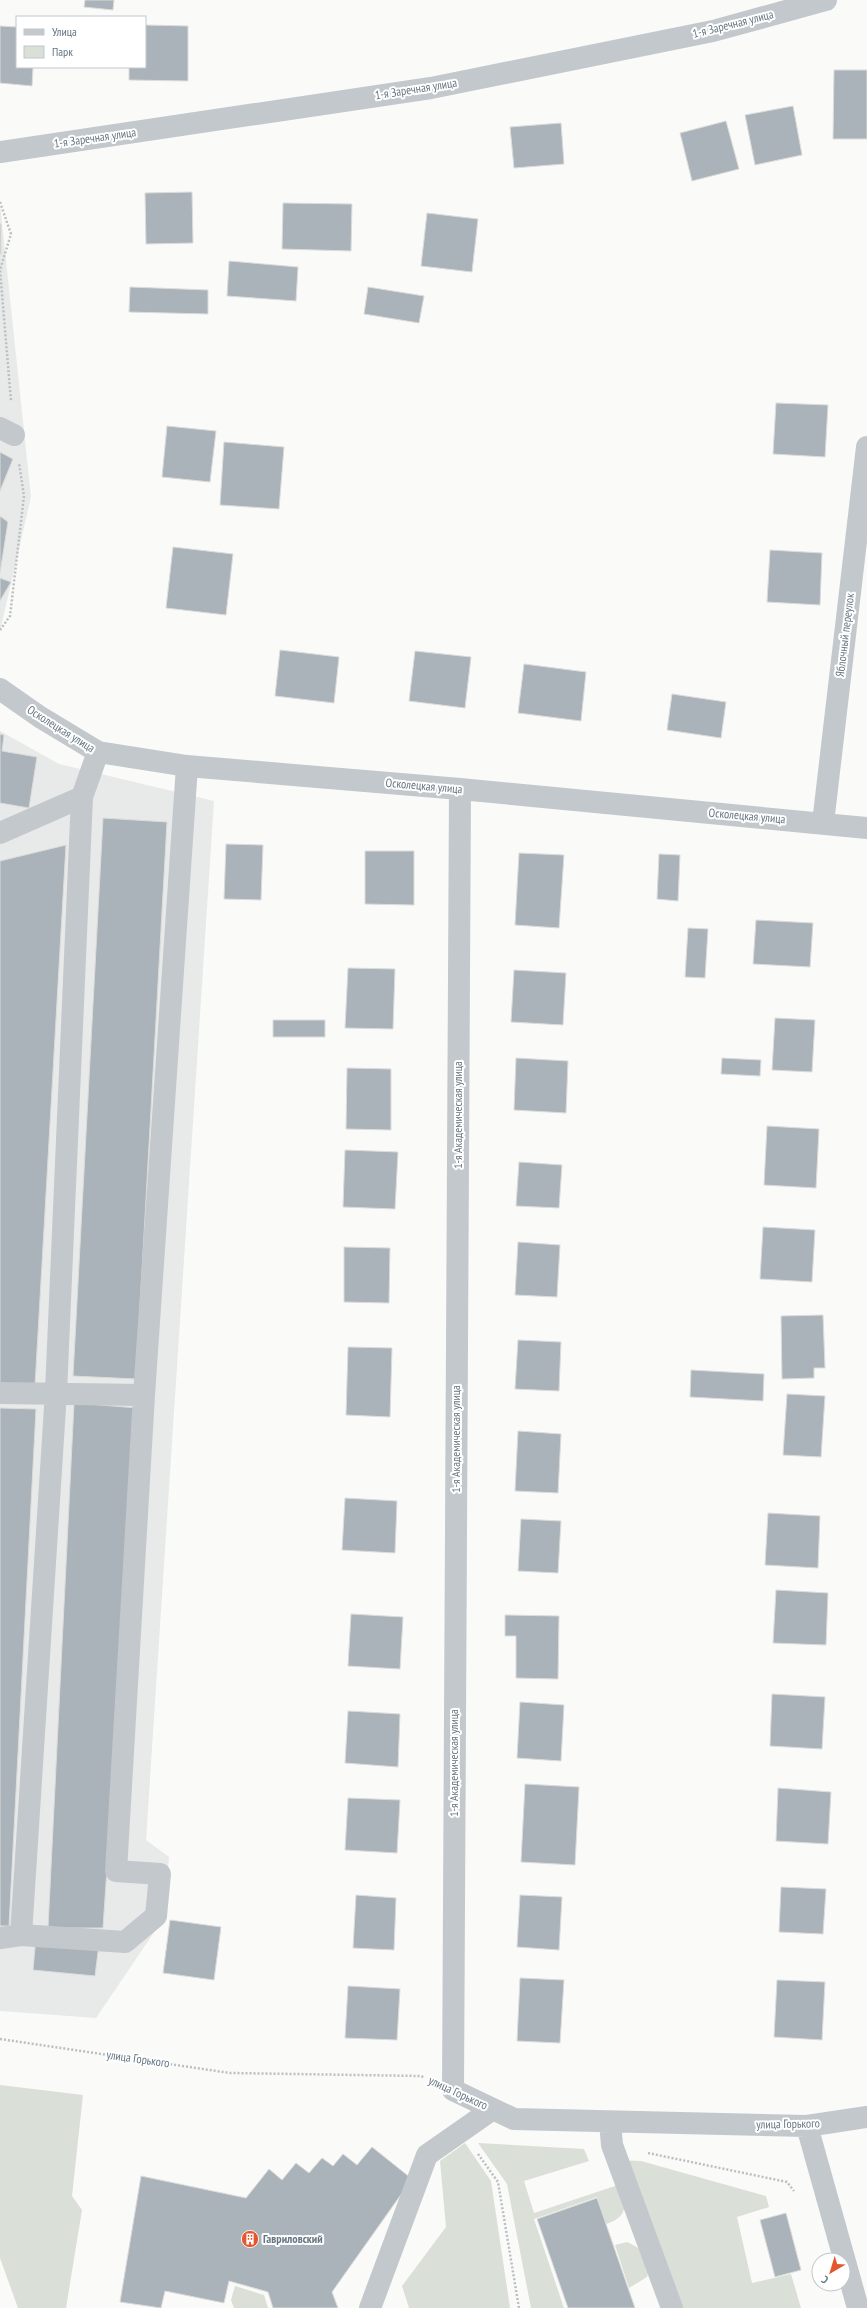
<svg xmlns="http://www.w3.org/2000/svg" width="867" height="2308" viewBox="0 0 867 2308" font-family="'PT Sans Narrow',sans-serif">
<rect width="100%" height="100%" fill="#fafaf8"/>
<!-- built -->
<path fill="#e8e9e9" d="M0,204L31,497L0,631Z
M0,731L59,764L214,801L146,1840L169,1857L163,1919L96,2018L0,2011Z"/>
<!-- green -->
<path fill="#dadfd7" d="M0,2085L83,2095L72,2196L82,2210L66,2308H18L0,2258Z
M465,2143L491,2181L510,2308H409L402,2286L446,2227L440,2161Z
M478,2143L584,2149L589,2161L524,2181L534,2213L621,2184C626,2204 629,2217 606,2224L597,2197L534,2219L564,2308H531L507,2184Z
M614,2160L641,2161L766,2196L769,2207L737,2217L752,2283L791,2274L801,2308H668Z
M627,2242C643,2249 653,2259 647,2277L629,2288L615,2245Z
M235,2286L264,2295L268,2308H234L231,2300Z"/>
<!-- building -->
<path fill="#aab3b9" stroke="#dcdcda" d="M85,0H114L113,10L84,7Z
M145,25L188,26V81L129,80V67H145Z
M0,26L17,27V67H33L32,86L0,83Z
M834,70H867V139H833Z
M793,106L802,155L755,165L745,115Z
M726,121L739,169L692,181L680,133Z
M561,123L564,164L514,168L510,127Z
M192,192L193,243L146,244L145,193Z
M283,203L352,204L351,251L282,249Z
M427,213L478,219L472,272L421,266Z
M0,224H1V254H0Z
M229,261L298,267L296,301L227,296Z
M130,287L208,290V314L129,312Z
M368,287L424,296L419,323L364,314Z
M776,403L828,405L825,457L773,454Z
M167,426L216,431L210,482L162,477Z
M224,442L284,447L279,509L220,505Z
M0,452L13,459L0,491Z
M0,516L8,522L0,573Z
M173,547L233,554L226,615L166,608Z
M770,550L822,553L820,605L767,602Z
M0,578L11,582L0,601Z
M280,650L339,657L334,703L275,696Z
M415,651L471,657L465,708L409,701Z
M524,664L586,672L581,721L518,713Z
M672,694L726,702L721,738L667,730Z
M0,734L4,735L2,751L37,757L29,808L0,803Z
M103,818L167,822L136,1379L73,1376Z
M226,844L263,845L261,900L224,899Z
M66,845L35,1386L0,1383V861Z
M365,851H414V905L365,904Z
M519,853L564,855L559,928L515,925Z
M659,854L680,855L678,901L657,899Z
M756,920L813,923L810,967L753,964Z
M688,928L708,929L705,978L685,977Z
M348,968L395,969L393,1029L345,1028Z
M514,970L566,973L563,1025L511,1022Z
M775,1018L815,1020L812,1072L772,1070Z
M273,1020H325V1037H273Z
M516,1058L568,1061L566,1113L514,1110Z
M722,1058L761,1060L760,1076L721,1074Z
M347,1068L391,1069V1130L346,1129Z
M767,1126L819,1129L816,1188L764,1185Z
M345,1150L398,1152L395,1209L343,1207Z
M519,1162L562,1165L559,1208L516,1206Z
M763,1227L815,1230L812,1282L760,1279Z
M518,1242L560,1245L557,1297L515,1295Z
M344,1247L390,1248L389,1303L344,1302Z
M823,1315L825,1368H814V1378L782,1379L781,1316Z
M518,1340L561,1342L559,1391L515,1389Z
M348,1347L392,1348L390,1417L346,1415Z
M691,1370L764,1374L763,1401L690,1397Z
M787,1394L825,1396L821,1457L783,1455Z
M74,1403L138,1408L103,1928H48Z
M0,1408L36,1409L9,1926H0Z
M518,1431L561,1434L558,1493L515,1491Z
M345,1498L397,1501L395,1553L342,1550Z
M768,1513L820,1516L818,1568L765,1565Z
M521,1519L561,1521L558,1573L518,1571Z
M776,1590L828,1593L826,1645L773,1643Z
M351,1614L403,1617L400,1669L348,1666Z
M505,1615L559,1616L558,1679L516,1678V1636H505Z
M772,1694L825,1697L822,1749L770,1746Z
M520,1702L564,1705L561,1761L517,1758Z
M348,1711L400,1714L398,1767L345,1763Z
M525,1784L579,1787L575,1865L521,1862Z
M778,1788L831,1792L828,1844L776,1841Z
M348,1798L400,1800L397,1853L345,1850Z
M781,1887L826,1889L823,1934L779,1932Z
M356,1895L396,1898L394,1950L353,1948Z
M520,1895L562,1897L559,1950L517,1947Z
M170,1920L221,1927L214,1980L163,1973Z
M36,1937L99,1944L95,1976L33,1970Z
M520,1978L564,1980L560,2043L517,2041Z
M777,1980L825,1982L822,2040L774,2037Z
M348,1986L400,1989L397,2040L345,2038Z
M372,2147L412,2179L332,2292L338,2308H273L268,2292L229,2281L224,2303L165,2291L161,2308L120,2302L141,2176L246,2198L269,2169L282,2180L296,2163L309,2173L322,2158L333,2166L343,2154L357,2165Z
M597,2198L635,2308H568L537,2219Z
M786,2213L801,2270L775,2277L760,2220Z"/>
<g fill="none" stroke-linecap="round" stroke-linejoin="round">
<!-- path -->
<path stroke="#bbbfc2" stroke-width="2.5" stroke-dasharray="2 2" stroke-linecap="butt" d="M0,202L11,234L0,270L11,401
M0,630L10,616L24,496L19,463
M0,2039L230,2073L421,2076L425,2078
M648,2153L787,2182L794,2191
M478,2154L498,2182L519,2308"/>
<!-- minor -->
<path stroke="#c3c8cc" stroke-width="22" d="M0,152L431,88L713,31L826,0
M0,428L14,435
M0,689L40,717L98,752L187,766L460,789L867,828
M460,789L453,2090L514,2119L807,2126L867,2117
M82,797L98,752
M823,823L867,447
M0,833L82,797L56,1392L21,1935L0,1938
M0,1393L144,1395
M21,1935L125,1942L156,1916L160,1874L116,1871L144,1395L187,766
M610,2122L612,2145L672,2308
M807,2126L858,2308
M370,2308L427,2155L493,2109"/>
</g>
<!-- icons -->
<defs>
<symbol id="building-disc" viewBox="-11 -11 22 22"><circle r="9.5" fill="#e4572e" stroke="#fff"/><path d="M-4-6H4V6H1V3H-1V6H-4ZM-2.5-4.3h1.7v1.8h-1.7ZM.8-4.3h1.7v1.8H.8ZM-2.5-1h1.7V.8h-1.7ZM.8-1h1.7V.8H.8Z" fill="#fff"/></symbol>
</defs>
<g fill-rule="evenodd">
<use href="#building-disc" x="240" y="2229" width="20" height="20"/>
</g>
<g text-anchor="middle" stroke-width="4" stroke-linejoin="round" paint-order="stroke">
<!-- street labels -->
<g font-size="12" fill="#657683" stroke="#fff">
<text transform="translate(733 24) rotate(-14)" y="4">1-я Заречная улица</text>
<text transform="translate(416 89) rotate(-9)" y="4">1-я Заречная улица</text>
<text transform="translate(95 138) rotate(-8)" y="4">1-я Заречная улица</text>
<text transform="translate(845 635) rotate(-83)" y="4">Яблочный переулок</text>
<text transform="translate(61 729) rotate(32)" y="4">Осколецкая улица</text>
<text transform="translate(424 786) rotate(5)" y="4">Осколецкая улица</text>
<text transform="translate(747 816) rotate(5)" y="4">Осколецкая улица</text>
<text transform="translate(458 1115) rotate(-90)" y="4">1-я Академическая улица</text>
<text transform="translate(456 1439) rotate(-90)" y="4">1-я Академическая улица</text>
<text transform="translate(454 1763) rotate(-90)" y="4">1-я Академическая улица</text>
<text transform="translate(138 2059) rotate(8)" y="4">улица Горького</text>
<text transform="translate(458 2093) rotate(25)" y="4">улица Горького</text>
<text transform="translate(788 2124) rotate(-1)" y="4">улица Горького</text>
</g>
<!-- poi labels -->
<g font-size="12" font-weight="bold" fill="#657683" stroke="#fff" text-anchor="start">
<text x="263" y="2243">Гавриловский</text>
</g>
</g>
<!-- legend -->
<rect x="16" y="16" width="130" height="52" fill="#ffffff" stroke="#c1c8cd"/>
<rect x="24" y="29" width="20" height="6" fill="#c3c8cc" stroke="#c1c8cd"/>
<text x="52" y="36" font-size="12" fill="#657683">Улица</text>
<rect x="24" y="46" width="20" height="12" fill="#dadfd7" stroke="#c1c8cd"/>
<text x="52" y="56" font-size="12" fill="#657683">Парк</text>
<!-- north arrow -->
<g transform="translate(831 2272) rotate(218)"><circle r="19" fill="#ffffff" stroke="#c1c8cd"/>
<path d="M0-3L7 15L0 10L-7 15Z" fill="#e4572e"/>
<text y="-6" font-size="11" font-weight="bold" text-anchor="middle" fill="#657683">С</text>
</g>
</svg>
